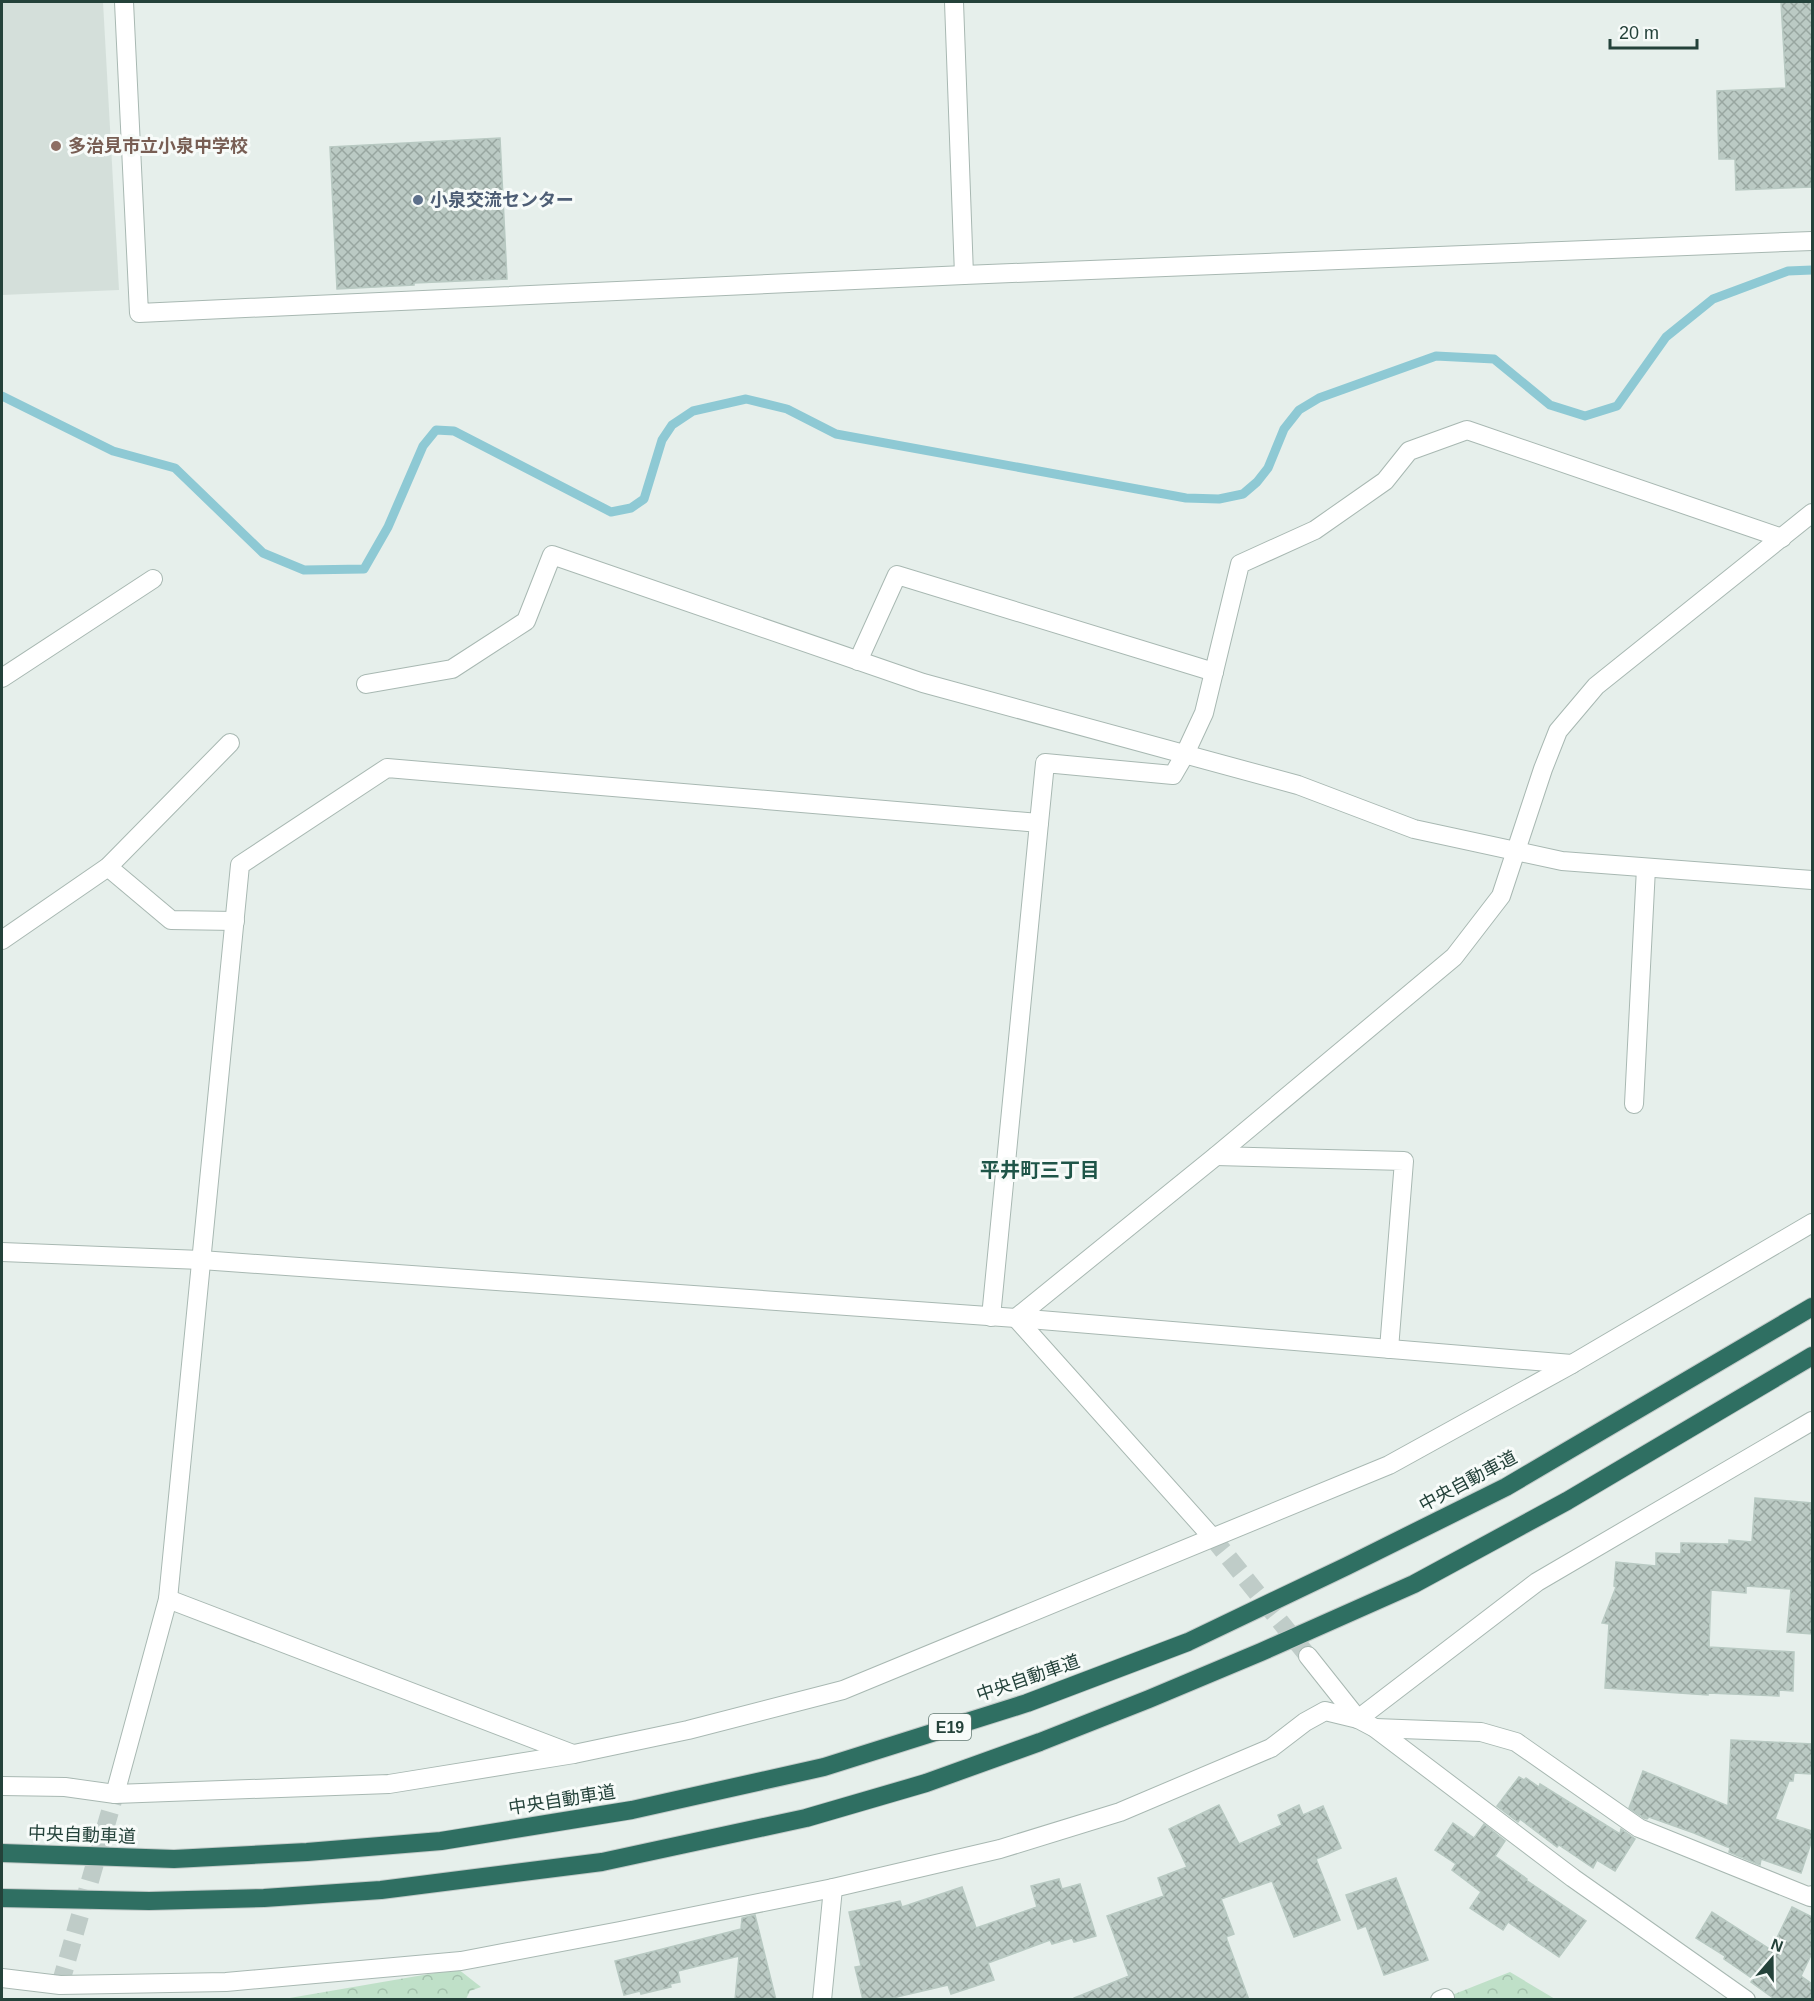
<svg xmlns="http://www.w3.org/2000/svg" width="1814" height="2001" font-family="Helvetica,'Noto Sans JP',sans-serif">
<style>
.built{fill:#d4dfda}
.forest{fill:url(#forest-crowns)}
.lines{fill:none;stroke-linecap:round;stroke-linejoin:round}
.stream{stroke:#8ec9d4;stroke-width:9}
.building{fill:url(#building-cross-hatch);stroke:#b8c9c2;stroke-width:1.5}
.minor-tunnel{stroke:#bfccc8;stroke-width:18;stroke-dasharray:18 9;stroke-linecap:butt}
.minor-casing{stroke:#a8b8b2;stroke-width:20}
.motorway-casing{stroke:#c2cac8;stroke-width:20}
.minor{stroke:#fff;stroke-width:18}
.motorway{stroke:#2f6f62;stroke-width:18}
.education-dot{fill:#8d6e63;stroke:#f7fbf9;stroke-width:2}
.service-dot{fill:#5c6f8a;stroke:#f7fbf9;stroke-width:2}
.labels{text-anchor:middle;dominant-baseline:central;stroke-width:6;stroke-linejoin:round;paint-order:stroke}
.shield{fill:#f7fbf9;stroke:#637a73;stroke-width:1.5}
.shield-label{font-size:16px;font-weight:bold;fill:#24423a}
.education-label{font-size:18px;font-weight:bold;fill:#785e54;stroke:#f7fbf9;text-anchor:start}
.service-label{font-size:18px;font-weight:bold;fill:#4e5e75;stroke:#f7fbf9;text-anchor:start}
.street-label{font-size:18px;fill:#24423a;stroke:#f7fbf9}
.neighbourhood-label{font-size:20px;font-weight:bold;fill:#1f5548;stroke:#f7fbf9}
</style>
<defs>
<pattern id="forest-crowns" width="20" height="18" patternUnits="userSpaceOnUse" patternTransform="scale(1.5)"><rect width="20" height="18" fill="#bfe0c8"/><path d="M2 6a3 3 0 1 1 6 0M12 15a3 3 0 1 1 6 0" fill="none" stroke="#a4c1ad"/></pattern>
<pattern id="building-cross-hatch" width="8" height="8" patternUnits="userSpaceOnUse" patternTransform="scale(1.5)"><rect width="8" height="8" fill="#bbcac4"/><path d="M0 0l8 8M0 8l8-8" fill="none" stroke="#98a6a0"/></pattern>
</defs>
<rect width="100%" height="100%" fill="#e6efeb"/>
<!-- built -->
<polygon class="built" points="2,2 103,2 119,290 2,295"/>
<!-- forest -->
<g class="forest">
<polygon points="458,1969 481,1987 470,1991 466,1999 278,2000"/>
<polygon points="1510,1972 1555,1999 1449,2000 1452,1995"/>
</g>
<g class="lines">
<!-- stream -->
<polyline class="stream" points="2,396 113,451 175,468 263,553 304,570 364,569 388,527 423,446 436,430 454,431 611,512 631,508 644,499 662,440 672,425 693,411 746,399 787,409 836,434 1186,498 1219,499 1243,494 1257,482 1268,468 1284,429 1299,410 1319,398 1436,356 1494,359 1550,405 1585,416 1617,406 1666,337 1713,299 1788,271 1812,270"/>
</g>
<!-- building -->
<g class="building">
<polygon points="1781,2 1812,2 1812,187 1736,190 1735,159 1719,159 1717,91 1786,88"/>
<polygon points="500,138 507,279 414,283 414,285 337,289 330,147"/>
<polygon points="1755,1498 1812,1503 1812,1634 1787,1632 1791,1589 1746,1586 1746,1593 1711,1590 1709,1647 1794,1652 1793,1691 1779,1690 1779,1696 1708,1693 1708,1695 1605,1688 1609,1624 1602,1623 1616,1587 1614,1586 1616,1562 1656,1566 1656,1553 1681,1554 1681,1543 1729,1544 1729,1540 1752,1542"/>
<polygon points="1731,1740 1812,1744 1812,1774 1794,1773 1793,1781 1789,1781 1775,1819 1812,1831 1812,1840 1801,1873 1761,1859 1760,1865 1729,1852 1730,1848 1694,1833 1649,1817 1647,1819 1644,1818 1629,1808 1643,1771 1728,1806"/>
<polygon points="1519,1777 1524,1780 1526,1778 1539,1787 1540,1784 1620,1834 1621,1829 1635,1839 1615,1871 1597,1860 1593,1868 1559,1845 1557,1847 1520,1819 1518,1822 1497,1806"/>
<polygon points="1219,1805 1239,1844 1282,1825 1278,1815 1299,1805 1303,1815 1323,1806 1341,1848 1316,1859 1340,1920 1294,1937 1272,1881 1221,1899 1234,1934 1226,1937 1249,2000 1074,2000 1074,1998 1129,1976 1107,1916 1164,1896 1158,1878 1187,1867 1169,1829"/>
<polygon points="1453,1823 1474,1838 1484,1824 1505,1841 1495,1856 1527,1879 1526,1880 1586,1921 1559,1957 1508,1922 1503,1930 1470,1908 1481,1892 1452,1870 1456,1864 1435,1850"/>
<polygon points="1396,1878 1428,1960 1384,1975 1366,1926 1358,1929 1346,1895"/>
<polygon points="1059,1879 1062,1889 1080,1884 1096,1936 1074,1942 1072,1938 1052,1944 1050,1940 988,1963 994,1980 951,1994 948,1985 884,2000 863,2000 855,1967 861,1966 849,1912 900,1901 902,1907 962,1887 976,1928 1037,1907 1031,1886"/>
<polygon points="1792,1907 1812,1917 1812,1953 1801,1976 1812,1984 1812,2000 1776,2000 1751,1982 1753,1979 1724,1959 1725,1956 1696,1938 1712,1912 1771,1950"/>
<polygon points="755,1915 776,2000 735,2000 739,1956 678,1971 680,1982 670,1984 671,1987 641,1994 640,1991 624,1995 615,1961 741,1929 742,1918"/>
</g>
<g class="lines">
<!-- minor-tunnel -->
<g class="minor-tunnel">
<polyline points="1212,1537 1308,1656"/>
<polyline points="60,1985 115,1794"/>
</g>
<defs>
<g id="minor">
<polyline points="124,2 139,313 964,275 1812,241"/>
<polyline points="954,2 964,275"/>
<polyline points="858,661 897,575 1214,672"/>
<polyline points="2,678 153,579"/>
<polyline points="366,684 452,669 526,621 552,555 923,683 1298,785 1414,829 1562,861 1812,880"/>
<polyline points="1039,823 1045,763 1173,775 1184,756 1204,713 1240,564 1315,530 1385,481 1409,451 1467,430 1782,538"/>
<polyline points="108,867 171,920 235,921"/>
<polyline points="2,940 108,867 230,743"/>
<polyline points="1634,1104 1646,868"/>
<polyline points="1216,1156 1404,1161 1389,1349"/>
<polyline points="2,1252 201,1260 1016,1318 1572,1364"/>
<polyline points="1016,1318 1216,1156 1454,957 1501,896 1543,769 1558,731 1596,686 1812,513"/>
<polyline points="1016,1318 1212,1537"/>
<polyline points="168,1599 573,1754"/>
<polyline points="1308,1656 1358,1719"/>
<polyline points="1358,1719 1537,1582 1812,1421"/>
<polyline points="1375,1728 1481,1732 1516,1742 1639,1828 1810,1897 1812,1895"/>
<polyline points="2,1786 65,1787 115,1794 389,1784 574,1754 688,1730 843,1690 1389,1465 1572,1364 1812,1223"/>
<polyline points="115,1794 168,1599 240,865 387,768 1039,823 991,1317"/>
<polyline points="2,1978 60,1985 226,1982 461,1961 620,1931 833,1888 1000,1849 1120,1812 1271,1748 1305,1722 1325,1711 1358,1719 1375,1728 1573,1878 1746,2000"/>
<polyline points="822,2000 833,1888"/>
<polyline points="1440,2000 1445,1998"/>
</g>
<g id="motorway">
<polyline points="2,1853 174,1859 307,1852 441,1841 632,1810 824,1767 1027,1703 1188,1642 1347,1566 1506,1487 1812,1307"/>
<polyline points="2,1898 149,1901 264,1898 381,1890 602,1862 806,1818 926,1783 1040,1742 1149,1699 1261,1652 1414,1584 1567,1501 1812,1356"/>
</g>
</defs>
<!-- minor casing -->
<use href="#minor" class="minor-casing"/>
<!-- motorway casing -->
<use href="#motorway" class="motorway-casing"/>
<!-- minor -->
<use href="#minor" class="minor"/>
<!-- motorway -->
<use href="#motorway" class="motorway"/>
</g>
<!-- markers -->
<circle class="education-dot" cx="56" cy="146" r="6"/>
<circle class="service-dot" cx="418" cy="200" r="6"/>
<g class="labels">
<!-- shield labels -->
<rect class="shield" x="929" y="1714" width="42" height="26" rx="4.5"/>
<g class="shield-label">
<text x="950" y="1727">E19</text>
</g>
<!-- education labels -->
<g class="education-label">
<text x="68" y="146">多治見市立小泉中学校</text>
</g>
<!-- service labels -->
<g class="service-label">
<text x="430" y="200">小泉交流センター</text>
</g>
<!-- street labels -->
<g class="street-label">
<text transform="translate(1468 1481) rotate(-28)">中央自動車道</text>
<text transform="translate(1028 1678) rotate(-19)">中央自動車道</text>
<text transform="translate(562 1800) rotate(-9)">中央自動車道</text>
<text transform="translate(82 1835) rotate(2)">中央自動車道</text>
</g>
<!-- neighbourhood labels -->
<g class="neighbourhood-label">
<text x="1040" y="1170">平井町三丁目</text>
</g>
</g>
<!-- border -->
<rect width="1814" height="2001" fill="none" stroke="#24423a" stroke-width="6"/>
<!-- north arrow -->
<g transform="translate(1772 1959) rotate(20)" stroke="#f7fbf9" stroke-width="4.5" paint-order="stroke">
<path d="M0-4.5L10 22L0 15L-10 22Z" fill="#24423a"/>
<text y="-9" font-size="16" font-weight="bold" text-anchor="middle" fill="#24423a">N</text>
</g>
<!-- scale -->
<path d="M1610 39v9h87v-9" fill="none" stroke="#24423a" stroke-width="3"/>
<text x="1619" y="39" font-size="18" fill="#24423a" stroke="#f7fbf9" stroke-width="4.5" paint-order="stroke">20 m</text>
</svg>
